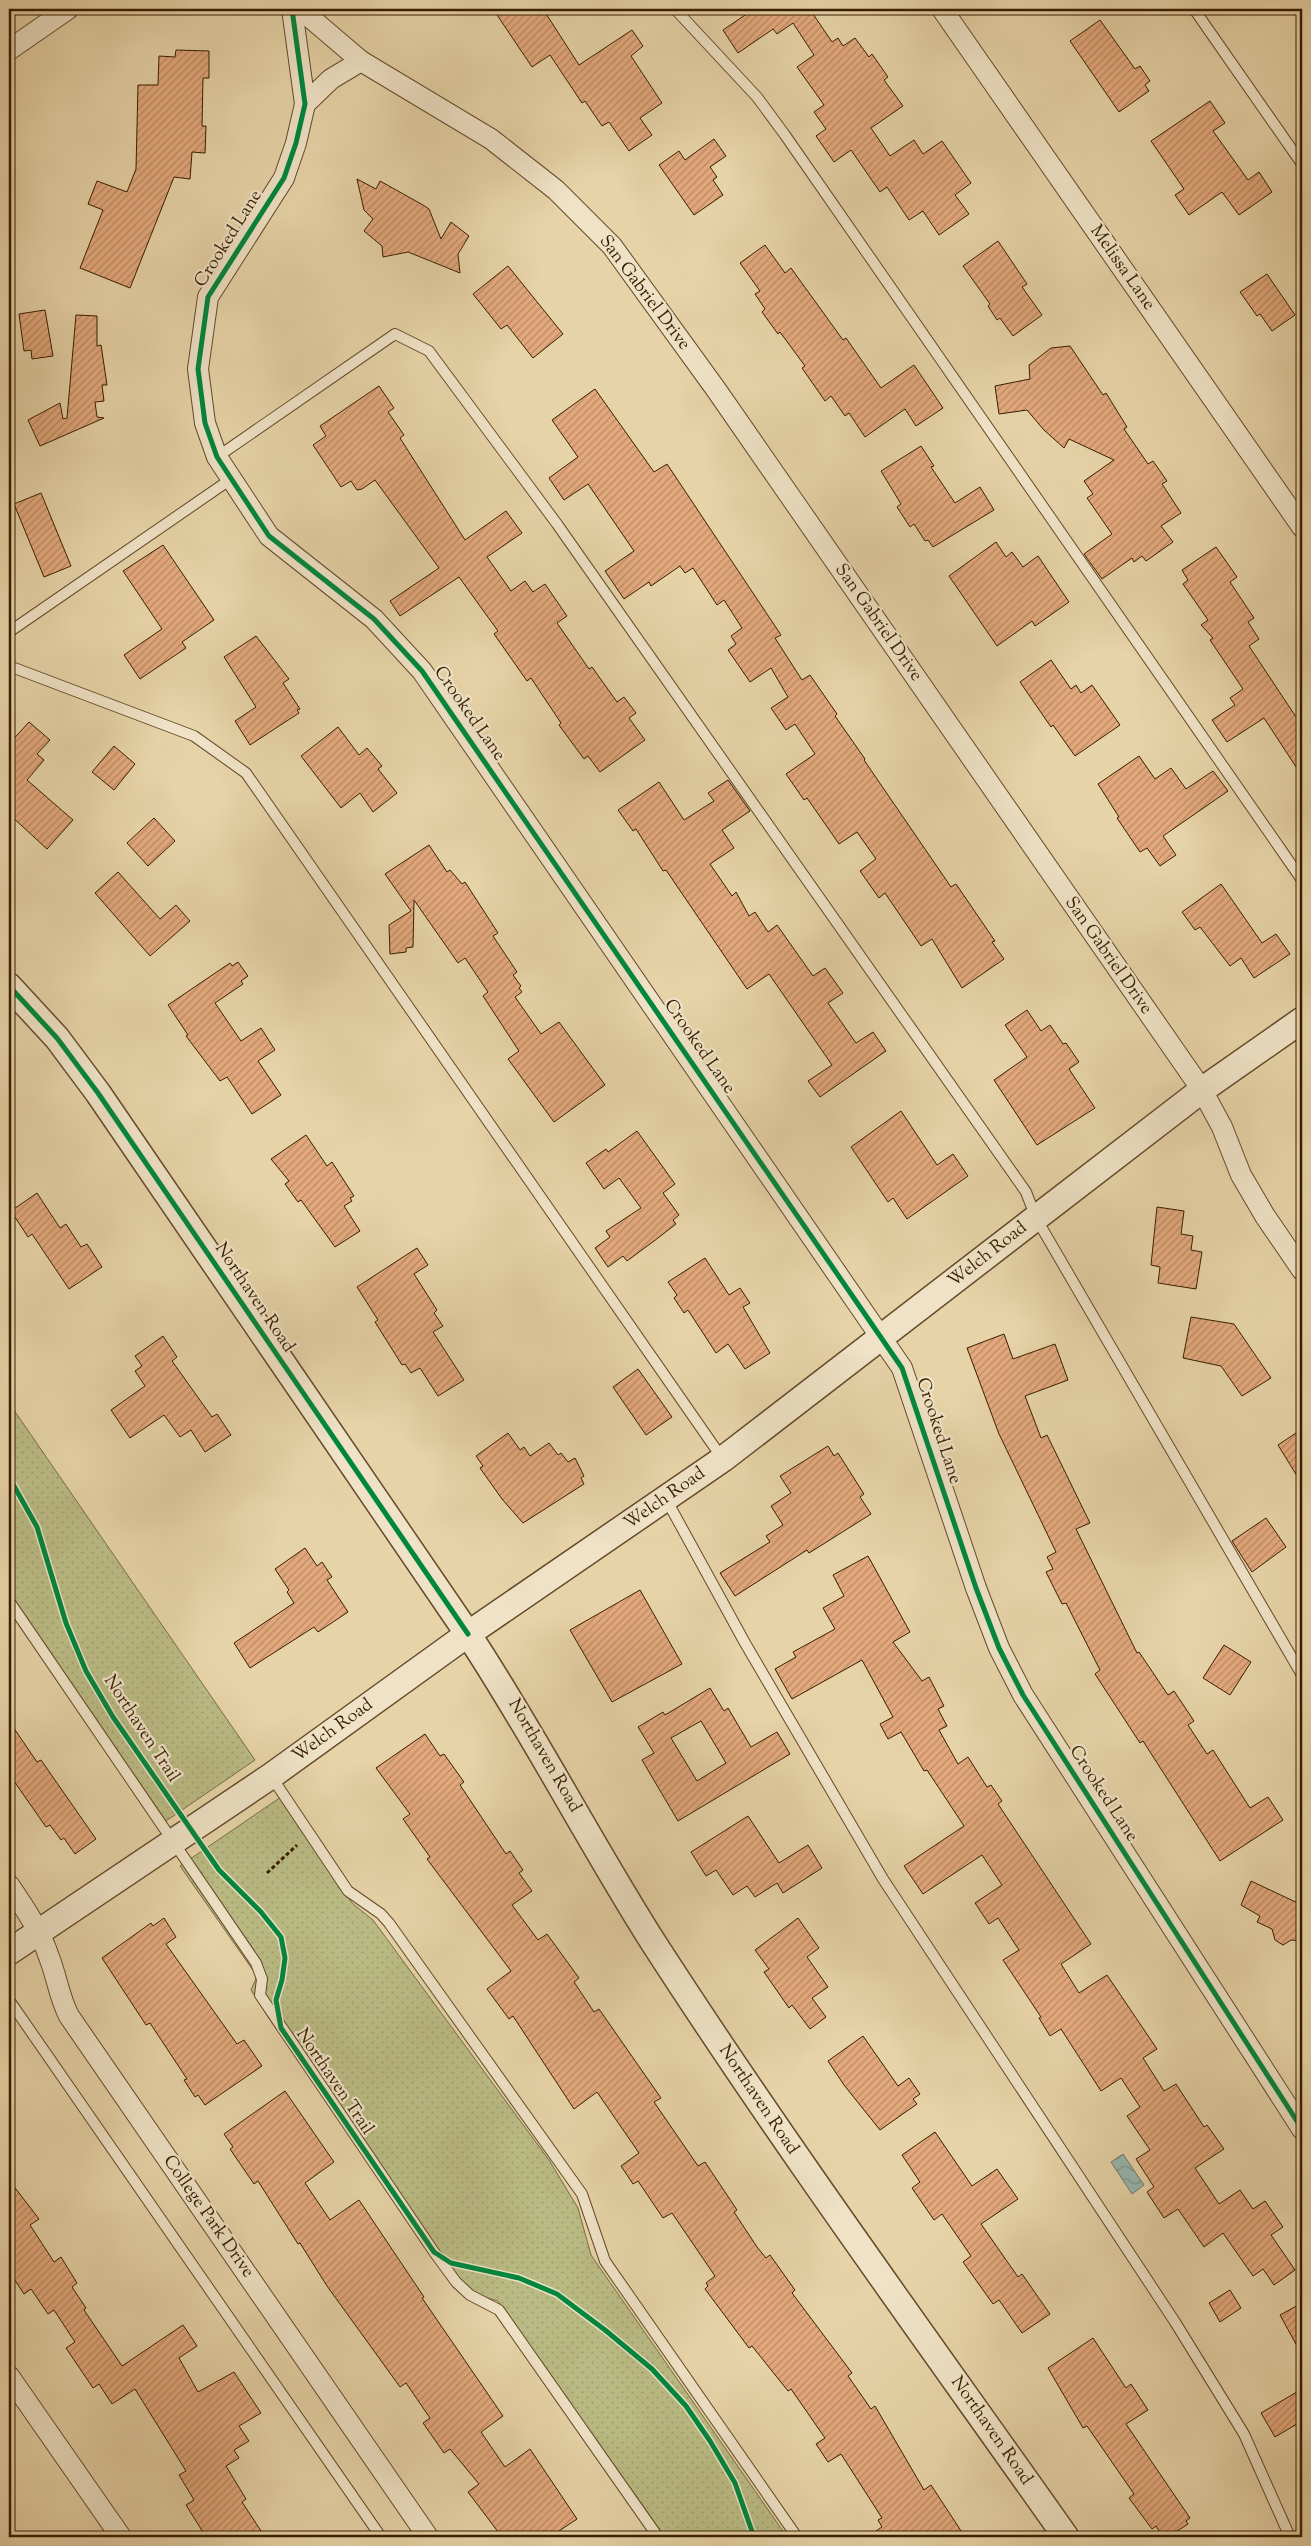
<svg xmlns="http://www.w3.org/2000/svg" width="1311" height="2546" font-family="'Sorts Mill Goudy',serif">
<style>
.grass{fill:url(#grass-dots);stroke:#796c42}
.water{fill:url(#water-waves);stroke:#717969}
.building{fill:url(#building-hatch);stroke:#381d00;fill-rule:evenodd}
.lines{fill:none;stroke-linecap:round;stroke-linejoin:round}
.service-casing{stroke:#644a2a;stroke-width:12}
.minor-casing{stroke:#644a2a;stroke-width:22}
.tertiary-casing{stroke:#644a2a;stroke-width:28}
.path{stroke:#381d00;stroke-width:3;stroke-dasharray:4 2.5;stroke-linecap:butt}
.service{stroke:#efe2c6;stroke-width:10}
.minor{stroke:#efe2c6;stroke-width:20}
.tertiary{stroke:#efe2c6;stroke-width:25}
.cycleway-casing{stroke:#efe2c6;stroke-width:8}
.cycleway{stroke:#00873e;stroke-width:5}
.labels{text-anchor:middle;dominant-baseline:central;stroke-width:4.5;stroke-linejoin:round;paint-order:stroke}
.street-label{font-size:18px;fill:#381d00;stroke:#efe2c6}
</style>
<defs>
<pattern id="grass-dots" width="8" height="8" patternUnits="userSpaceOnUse" patternTransform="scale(1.25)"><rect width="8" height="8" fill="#babb84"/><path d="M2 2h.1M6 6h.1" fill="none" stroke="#a1a070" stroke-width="1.8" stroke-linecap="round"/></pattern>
<pattern id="water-waves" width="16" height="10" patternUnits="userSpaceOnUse" patternTransform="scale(1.25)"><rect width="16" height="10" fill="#97b7af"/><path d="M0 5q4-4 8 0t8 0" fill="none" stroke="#7c948c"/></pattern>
<pattern id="building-hatch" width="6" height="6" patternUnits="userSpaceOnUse" patternTransform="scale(1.25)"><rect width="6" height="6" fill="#e3a97d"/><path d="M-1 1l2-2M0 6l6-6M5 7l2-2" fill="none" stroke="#b98964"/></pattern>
</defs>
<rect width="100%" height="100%" fill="#e6d3a7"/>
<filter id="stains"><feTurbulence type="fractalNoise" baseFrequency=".004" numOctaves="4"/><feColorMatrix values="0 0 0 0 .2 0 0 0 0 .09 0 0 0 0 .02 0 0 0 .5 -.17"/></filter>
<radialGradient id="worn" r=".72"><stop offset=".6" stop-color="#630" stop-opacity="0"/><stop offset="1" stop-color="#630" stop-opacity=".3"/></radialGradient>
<!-- grass -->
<g class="grass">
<polygon points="9,1403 255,1760 166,1821 9,1592"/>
<polygon points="281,1797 352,1903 373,1920 549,2160 578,2208 591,2255 787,2537 665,2537 498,2301 454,2288 268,2017 251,1990 257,1976 180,1866"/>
</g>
<!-- water -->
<polygon class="water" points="1123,2154 1144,2185 1132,2194 1111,2162"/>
<!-- building -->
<g class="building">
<polygon points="493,9 543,9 579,65 632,30 643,46 631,56 662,103 640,118 652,135 629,151 609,122 602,126 585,101 582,103 550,55 532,67"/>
<polygon points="754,9 814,9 811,11 832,42 838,38 843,46 855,38 869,57 872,54 888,77 884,80 903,106 871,128 890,156 914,140 923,154 942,141 971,183 955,195 969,214 939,235 923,211 909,220 887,187 880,192 851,150 834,162 816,136 826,129 814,112 824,105 797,67 814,55 793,23 777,34 773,29 738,53 723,30"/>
<polygon points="1100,20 1135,69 1140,66 1150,81 1145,85 1149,91 1119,112 1070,41"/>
<polygon points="176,50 209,51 209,78 203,78 202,126 206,126 205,153 192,152 190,179 174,177 130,288 80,268 103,210 88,204 97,181 127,192 136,169 138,85 158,85 159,56 175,57"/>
<polygon points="1210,101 1225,123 1213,131 1248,180 1259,172 1272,192 1239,215 1222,192 1189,215 1175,195 1184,189 1151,141"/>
<polygon points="714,139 726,156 710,167 717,177 713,180 723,195 694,215 659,165 679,151 685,160"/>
<polygon points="357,179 376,189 380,181 423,205 429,209 441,239 451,222 469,236 458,254 460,273 408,252 383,257 382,246 364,231 373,219 364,210"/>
<polygon points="998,241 1027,284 1022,287 1042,315 1013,336 1000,318 997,320 988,306 990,304 963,266"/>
<polygon points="765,245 785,273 791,268 843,340 846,338 881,388 914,365 943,408 916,426 905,409 865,437 849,413 845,416 831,396 825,401 802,368 805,366 780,332 778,334 762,312 765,309 755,294 760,291 740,263"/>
<polygon points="508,266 563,334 533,358 507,325 501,329 473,294"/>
<polygon points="1267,274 1295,315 1272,331 1260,314 1257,316 1240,292"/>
<polygon points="45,310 53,356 32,359 31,350 24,351 19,314"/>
<polygon points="76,315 97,316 97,346 101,345 107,385 102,385 104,401 95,402 97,417 104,418 40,446 28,420 60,403 63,419 67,418"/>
<polygon points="1070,346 1103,395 1106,393 1127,427 1124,429 1148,464 1153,461 1167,481 1162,484 1181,513 1161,526 1173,542 1146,561 1142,556 1134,562 1132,558 1102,579 1084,554 1112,534 1087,498 1093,494 1084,481 1114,460 1069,439 1064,448 1044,430 1027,410 999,414 995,386 1030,379 1029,365 1051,348"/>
<polygon points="379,386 394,408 388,412 404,435 400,438 465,540 506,511 522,533 487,557 511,591 525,581 533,592 545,584 567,616 557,623 589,669 592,667 617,702 624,697 636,713 629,718 645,740 600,772 588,756 584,759 559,725 561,723 531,678 527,681 494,634 498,631 459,577 400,616 390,601 439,568 375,480 362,489 357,490 351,481 341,487 313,445 326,436 320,426"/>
<polygon points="595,389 654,472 667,464 781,635 775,638 802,680 810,675 837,714 835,716 865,759 864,760 951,887 956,884 995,941 992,942 1004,959 962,988 932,939 921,946 885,893 879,898 860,871 876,859 857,832 839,844 807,798 804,800 786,774 815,754 795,724 786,730 771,708 788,697 771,668 750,682 728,650 736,644 731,636 742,628 724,600 717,605 693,568 685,573 680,566 651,586 649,582 624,599 605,571 634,551 588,484 564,500 549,478 578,457 552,420"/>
<polygon points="921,446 934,466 931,467 955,503 980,487 994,510 933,547 928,540 925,541 914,524 910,527 897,507 901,504 881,471"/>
<polygon points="41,493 71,566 44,577 14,504"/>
<polygon points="996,542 1006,557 1012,552 1023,567 1038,556 1069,602 1035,626 1032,621 997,646 949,576"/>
<polygon points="163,545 214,620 182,642 186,648 140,679 124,655 162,629 123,571"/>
<polygon points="1216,547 1237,577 1230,582 1254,618 1248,622 1259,639 1249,646 1302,726 1302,776 1264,718 1227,742 1212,720 1235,705 1230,698 1243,689 1210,640 1213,638 1201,625 1208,620 1183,584 1188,580 1182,570"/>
<polygon points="256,636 289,679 283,683 300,709 297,710 299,713 250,745 235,721 256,707 224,657"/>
<polygon points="1051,660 1071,689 1076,685 1081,693 1092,685 1120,725 1075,756 1053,725 1051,727 1020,682"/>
<polygon points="29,722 50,740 37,754 44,760 27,780 73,820 47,849 9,814 9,744"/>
<polygon points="338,727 359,755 367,748 382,766 378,769 397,793 373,812 360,793 341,808 301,756"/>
<polygon points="114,746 135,764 114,790 92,772"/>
<polygon points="1139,756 1155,779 1171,768 1186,789 1213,771 1228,791 1163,836 1176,855 1160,866 1147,848 1140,852 1117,818 1119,817 1098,784"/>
<polygon points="728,780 750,811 722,830 734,848 710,864 732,896 736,892 749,916 755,912 768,932 777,925 813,976 825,968 843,993 828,1003 856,1043 873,1032 886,1051 820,1097 808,1081 832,1065 769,974 747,989 666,870 663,871 636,829 633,831 618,810 659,782 684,820 714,801 708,793"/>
<polygon points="154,818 175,841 148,866 127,843"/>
<polygon points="429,845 447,872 450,870 462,884 465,882 498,933 493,936 517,972 513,975 521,986 519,988 522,992 515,997 541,1034 559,1022 605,1085 554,1122 508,1059 519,1051 483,996 488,992 465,958 458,963 414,900 413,947 406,948 406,952 390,954 389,925 411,911 385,874"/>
<polygon points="118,872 160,919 176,905 190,921 150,956 95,893"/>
<polygon points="1221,884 1262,943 1276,934 1290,954 1254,978 1241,958 1230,966 1200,927 1195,930 1182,912"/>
<polygon points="238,962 248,976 241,981 243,984 215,1003 241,1041 261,1028 275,1050 258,1061 281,1095 252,1114 227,1077 220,1081 186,1036 188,1035 168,1005 230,963 232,966"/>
<polygon points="1027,1010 1041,1031 1050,1025 1063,1044 1066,1043 1079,1062 1069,1069 1095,1108 1037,1145 994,1080 1027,1057 1005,1025"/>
<polygon points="901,1111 937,1165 953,1154 968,1176 907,1219 893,1198 888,1202 851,1147"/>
<polygon points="637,1131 675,1184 663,1193 679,1215 673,1220 676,1224 654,1241 627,1261 623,1256 608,1267 595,1248 610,1237 606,1231 641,1208 619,1178 604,1189 586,1163 606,1149 608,1152"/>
<polygon points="306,1135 327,1166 332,1162 354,1196 350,1198 352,1201 344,1206 360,1231 335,1247 301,1200 298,1202 285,1184 289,1181 271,1159"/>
<polygon points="37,1193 60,1228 66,1224 81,1247 87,1244 102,1267 69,1289 32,1234 28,1237 11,1211"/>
<polygon points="1157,1207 1184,1211 1181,1234 1193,1236 1191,1250 1202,1252 1196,1289 1158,1283 1160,1267 1151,1265"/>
<polygon points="417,1248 428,1265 414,1274 437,1310 434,1313 443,1326 433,1332 464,1380 438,1396 420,1368 411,1373 405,1364 402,1365 375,1322 378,1320 357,1287"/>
<polygon points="705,1258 729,1295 740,1288 750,1303 743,1307 770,1353 745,1369 728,1344 716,1353 688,1310 684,1313 674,1298 677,1295 668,1282"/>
<polygon points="1191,1317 1234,1324 1271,1378 1242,1396 1221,1366 1183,1358"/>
<polygon points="1004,1334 1013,1359 1055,1344 1068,1380 1025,1396 1041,1438 1047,1435 1090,1523 1076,1529 1137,1653 1139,1652 1168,1695 1174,1691 1194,1721 1188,1725 1207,1754 1213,1750 1250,1808 1268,1797 1283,1820 1220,1861 1143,1741 1140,1743 1095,1674 1100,1670 1066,1603 1062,1604 1046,1572 1053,1569 1047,1557 1056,1552 999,1434 967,1348"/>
<polygon points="163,1336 177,1357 172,1361 212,1417 217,1414 231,1435 205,1452 191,1430 180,1437 164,1415 130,1438 111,1410 145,1386 135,1371 142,1366 135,1356"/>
<polygon points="638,1369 672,1417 646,1435 613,1387"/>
<polygon points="1302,1429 1302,1484 1278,1445"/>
<polygon points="508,1433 520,1450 524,1447 530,1456 549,1443 558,1455 561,1453 568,1462 575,1458 584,1476 581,1478 584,1484 523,1523 502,1499 480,1468 483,1466 476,1456"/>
<polygon points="828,1446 834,1456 838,1453 864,1494 860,1497 871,1514 809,1553 807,1550 735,1596 720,1573 770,1542 766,1536 783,1525 771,1506 791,1493 780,1476"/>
<polygon points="1266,1518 1286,1547 1252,1572 1232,1541"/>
<polygon points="305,1548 317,1566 322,1562 332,1577 327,1580 348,1612 318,1632 314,1627 250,1668 234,1643 294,1603 287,1592 289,1590 275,1569"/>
<polygon points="868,1556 910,1632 893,1642 922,1681 929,1677 944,1706 938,1709 947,1726 939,1730 958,1764 968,1757 987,1787 991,1785 1002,1801 998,1804 1091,1944 1061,1964 1079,1993 1107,1975 1157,2049 1143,2058 1164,2091 1176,2084 1204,2127 1207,2125 1224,2149 1195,2168 1219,2204 1240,2190 1253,2209 1265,2201 1283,2227 1271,2235 1295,2270 1274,2285 1263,2269 1253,2276 1223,2233 1204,2247 1178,2209 1164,2218 1147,2192 1154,2187 1136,2159 1150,2150 1127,2116 1140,2107 1121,2078 1101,2091 1061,2029 1050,2036 1039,2018 1041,2017 1003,1960 1019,1950 998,1918 989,1924 975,1903 1002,1885 982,1855 923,1894 904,1866 964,1826 927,1770 924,1771 901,1732 888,1739 880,1724 893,1717 862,1660 792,1699 775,1669 796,1657 793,1652 835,1629 823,1608 844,1596 833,1575"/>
<polygon points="640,1590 682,1664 612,1702 570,1630"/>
<polygon points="1224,1645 1251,1662 1230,1695 1203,1678"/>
<path d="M710 1688 724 1711 728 1708 751 1747 777 1732 790 1754 678 1821 642 1760 654 1753 638 1727 663 1712 665 1715ZM701 1721 726 1763 697 1781 671 1738Z"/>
<polygon points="9,1721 37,1762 41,1760 96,1839 75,1854 64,1838 61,1840 50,1825 46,1827 9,1774"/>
<polygon points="425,1734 440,1756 444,1754 464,1782 460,1785 506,1854 510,1851 523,1870 519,1873 532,1891 512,1905 538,1940 547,1934 579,1978 574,1982 594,2012 599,2009 661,2098 654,2102 698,2166 705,2162 737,2210 734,2212 757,2247 766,2258 770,2255 795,2290 792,2293 852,2373 848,2376 871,2409 875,2406 924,2490 931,2485 965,2537 867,2537 882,2527 878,2520 882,2518 841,2454 828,2462 816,2444 825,2438 791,2389 788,2391 752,2346 749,2348 705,2289 708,2286 706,2283 715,2276 672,2213 663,2218 638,2181 633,2184 621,2166 639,2153 597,2092 574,2109 513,2016 509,2019 487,1989 511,1971 427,1859 430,1857 403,1819 410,1814 376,1768"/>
<polygon points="748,1816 779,1863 808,1845 822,1868 783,1893 777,1883 755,1897 747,1886 733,1895 716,1870 706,1876 691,1852"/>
<polygon points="1251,1881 1302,1905 1302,1941 1291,1940 1283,1945 1275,1940 1272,1929 1257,1922 1260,1916 1241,1905"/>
<polygon points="164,1918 176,1937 166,1944 237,2044 244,2040 262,2066 205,2105 198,2095 195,2097 184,2080 187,2079 150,2023 146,2025 102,1958 151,1923 153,1926"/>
<polygon points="798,1918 819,1948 807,1957 828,1987 812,1998 826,2017 810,2029 792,2005 789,2008 764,1972 769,1969 755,1950"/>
<polygon points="863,2036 898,2086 909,2078 920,2094 913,2099 917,2104 880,2130 844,2085 828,2061"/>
<polygon points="285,2091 334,2162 305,2183 330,2220 359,2200 424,2297 422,2298 503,2416 481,2432 505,2467 530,2449 577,2519 550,2537 502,2537 468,2492 479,2484 450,2449 444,2453 423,2423 430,2418 406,2383 400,2387 327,2286 300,2243 298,2244 258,2181 254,2184 230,2149 233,2147 224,2134"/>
<polygon points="935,2132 972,2186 997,2169 1018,2199 981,2224 1018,2277 1022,2274 1050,2314 1022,2333 999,2300 993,2304 963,2262 971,2256 942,2214 934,2220 912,2188 920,2182 902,2155"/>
<polygon points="9,2180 39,2219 30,2225 54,2262 61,2257 77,2283 72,2287 86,2308 84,2310 122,2366 183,2325 197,2346 179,2358 198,2392 234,2372 261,2413 239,2426 249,2441 234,2450 239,2458 226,2466 246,2499 242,2502 265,2537 206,2537 186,2505 194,2500 179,2475 186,2471 135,2389 112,2404 99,2384 93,2388 66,2348 75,2342 54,2310 48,2314 31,2289 24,2294 9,2271"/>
<polygon points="1230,2290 1241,2308 1220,2322 1209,2303"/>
<polygon points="1302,2303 1302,2355 1280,2315"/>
<polygon points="1093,2338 1126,2388 1131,2384 1148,2410 1126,2424 1190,2518 1186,2521 1188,2524 1168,2537 1163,2537 1156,2526 1152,2529 1129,2498 1134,2494 1087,2426 1083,2428 1048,2368"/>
<polygon points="1302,2389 1302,2421 1275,2437 1261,2413"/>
</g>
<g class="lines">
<defs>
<g id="service">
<polyline points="675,9 757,97 785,135 1302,880"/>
<polyline points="1194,9 1302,164"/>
<polyline points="217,457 395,334 429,351 557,524 1026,1192 1036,1218 1302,1675"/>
<polyline points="9,632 231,479"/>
<polyline points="9,666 194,736 246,773 722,1458"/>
<polyline points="666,1499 745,1643 883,1879 1175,2322 1244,2434 1290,2537"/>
<polyline points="9,1601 256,1963 262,1979 260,1995 434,2252 456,2282 470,2295 499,2310 658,2537"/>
<polyline points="271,1776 348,1891 381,1914 389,1923 582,2194 605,2261 797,2537"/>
<polyline points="9,2000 381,2537"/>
</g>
<g id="minor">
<polyline points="292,9 305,104 296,143 284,178 208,297 198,369 205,423 217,457 269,536 374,619 422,671 902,1368 976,1588 999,1648 1023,1695 1302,2129"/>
<polyline points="300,9 361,61 491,139 556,190 612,246 715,388 1202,1090 1222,1127 1241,1175 1265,1216 1302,1270"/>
<polyline points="942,9 1302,527"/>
<polyline points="9,50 68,9"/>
<polyline points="305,104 331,79 361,61"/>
<path d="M9 1885C24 1907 41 1932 49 1957 57 1977 59 1997 69 2016L428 2537"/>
<polyline points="9,2376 121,2537"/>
</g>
<g id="tertiary">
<path d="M9 986 57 1038 98 1093 468 1634C534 1734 589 1841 653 1942 784 2145 927 2340 1066 2537"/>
<polyline points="9,1952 271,1776 468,1634 723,1459 1202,1090 1302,1020"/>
</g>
</defs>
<!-- service casing -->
<use href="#service" class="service-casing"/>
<!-- minor casing -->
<use href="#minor" class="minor-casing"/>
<!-- tertiary casing -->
<use href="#tertiary" class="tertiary-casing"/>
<!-- path -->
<polyline class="path" points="267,1873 297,1845"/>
<!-- service -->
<use href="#service" class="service"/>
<!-- minor -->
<use href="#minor" class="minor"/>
<!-- tertiary -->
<use href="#tertiary" class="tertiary"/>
<defs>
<g id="cycleway">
<polyline points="292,9 305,104 296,143 284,178 208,297 198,369 205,423 217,457 269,536 374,619 422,671 902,1368 976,1588 999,1648 1023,1695 1302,2129"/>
<polyline points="9,986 57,1038 98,1093 468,1634"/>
<polyline points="9,1477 37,1527 66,1623 86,1671 113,1717 219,1870 261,1912 281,1937 285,1958 282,1980 276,2000 281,2028 434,2252 451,2263 519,2278 557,2294 605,2330 652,2369 686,2406 710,2441 735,2483 754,2537"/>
</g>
</defs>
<!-- cycleway casing -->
<use href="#cycleway" class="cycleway-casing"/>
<!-- cycleway -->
<use href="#cycleway" class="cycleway"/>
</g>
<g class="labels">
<!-- street labels -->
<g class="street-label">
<text transform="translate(229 239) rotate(-58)">Crooked Lane</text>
<text transform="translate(1122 268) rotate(55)">Melissa Lane</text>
<text transform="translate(644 293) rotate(53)">San Gabriel Drive</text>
<text transform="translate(878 623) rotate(55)">San Gabriel Drive</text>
<text transform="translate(469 714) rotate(55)">Crooked Lane</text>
<text transform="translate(1108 956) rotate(55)">San Gabriel Drive</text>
<text transform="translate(699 1047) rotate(55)">Crooked Lane</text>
<text transform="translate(988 1255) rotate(-38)">Welch Road</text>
<text transform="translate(254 1298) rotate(56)">Northaven Road</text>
<text transform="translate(938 1431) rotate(72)">Crooked Lane</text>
<text transform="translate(665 1499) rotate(-35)">Welch Road</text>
<text transform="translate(141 1729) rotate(57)">Northaven Trail</text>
<text transform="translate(333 1731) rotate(-36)">Welch Road</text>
<text transform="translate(544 1756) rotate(60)">Northaven Road</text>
<text transform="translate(1103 1794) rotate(57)">Crooked Lane</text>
<text transform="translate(334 2082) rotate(56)">Northaven Trail</text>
<text transform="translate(758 2100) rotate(56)">Northaven Road</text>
<text transform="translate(208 2217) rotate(55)">College Park Drive</text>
<text transform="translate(991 2431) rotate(55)">Northaven Road</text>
</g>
</g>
<!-- margin -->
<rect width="1311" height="2546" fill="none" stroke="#e6d3a7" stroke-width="30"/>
<rect x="10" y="10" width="1291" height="2526" fill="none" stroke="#381d00" stroke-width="2.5"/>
<rect x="15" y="15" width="1281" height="2516" fill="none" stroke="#381d00"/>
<rect width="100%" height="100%" filter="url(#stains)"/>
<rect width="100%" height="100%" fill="url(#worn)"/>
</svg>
